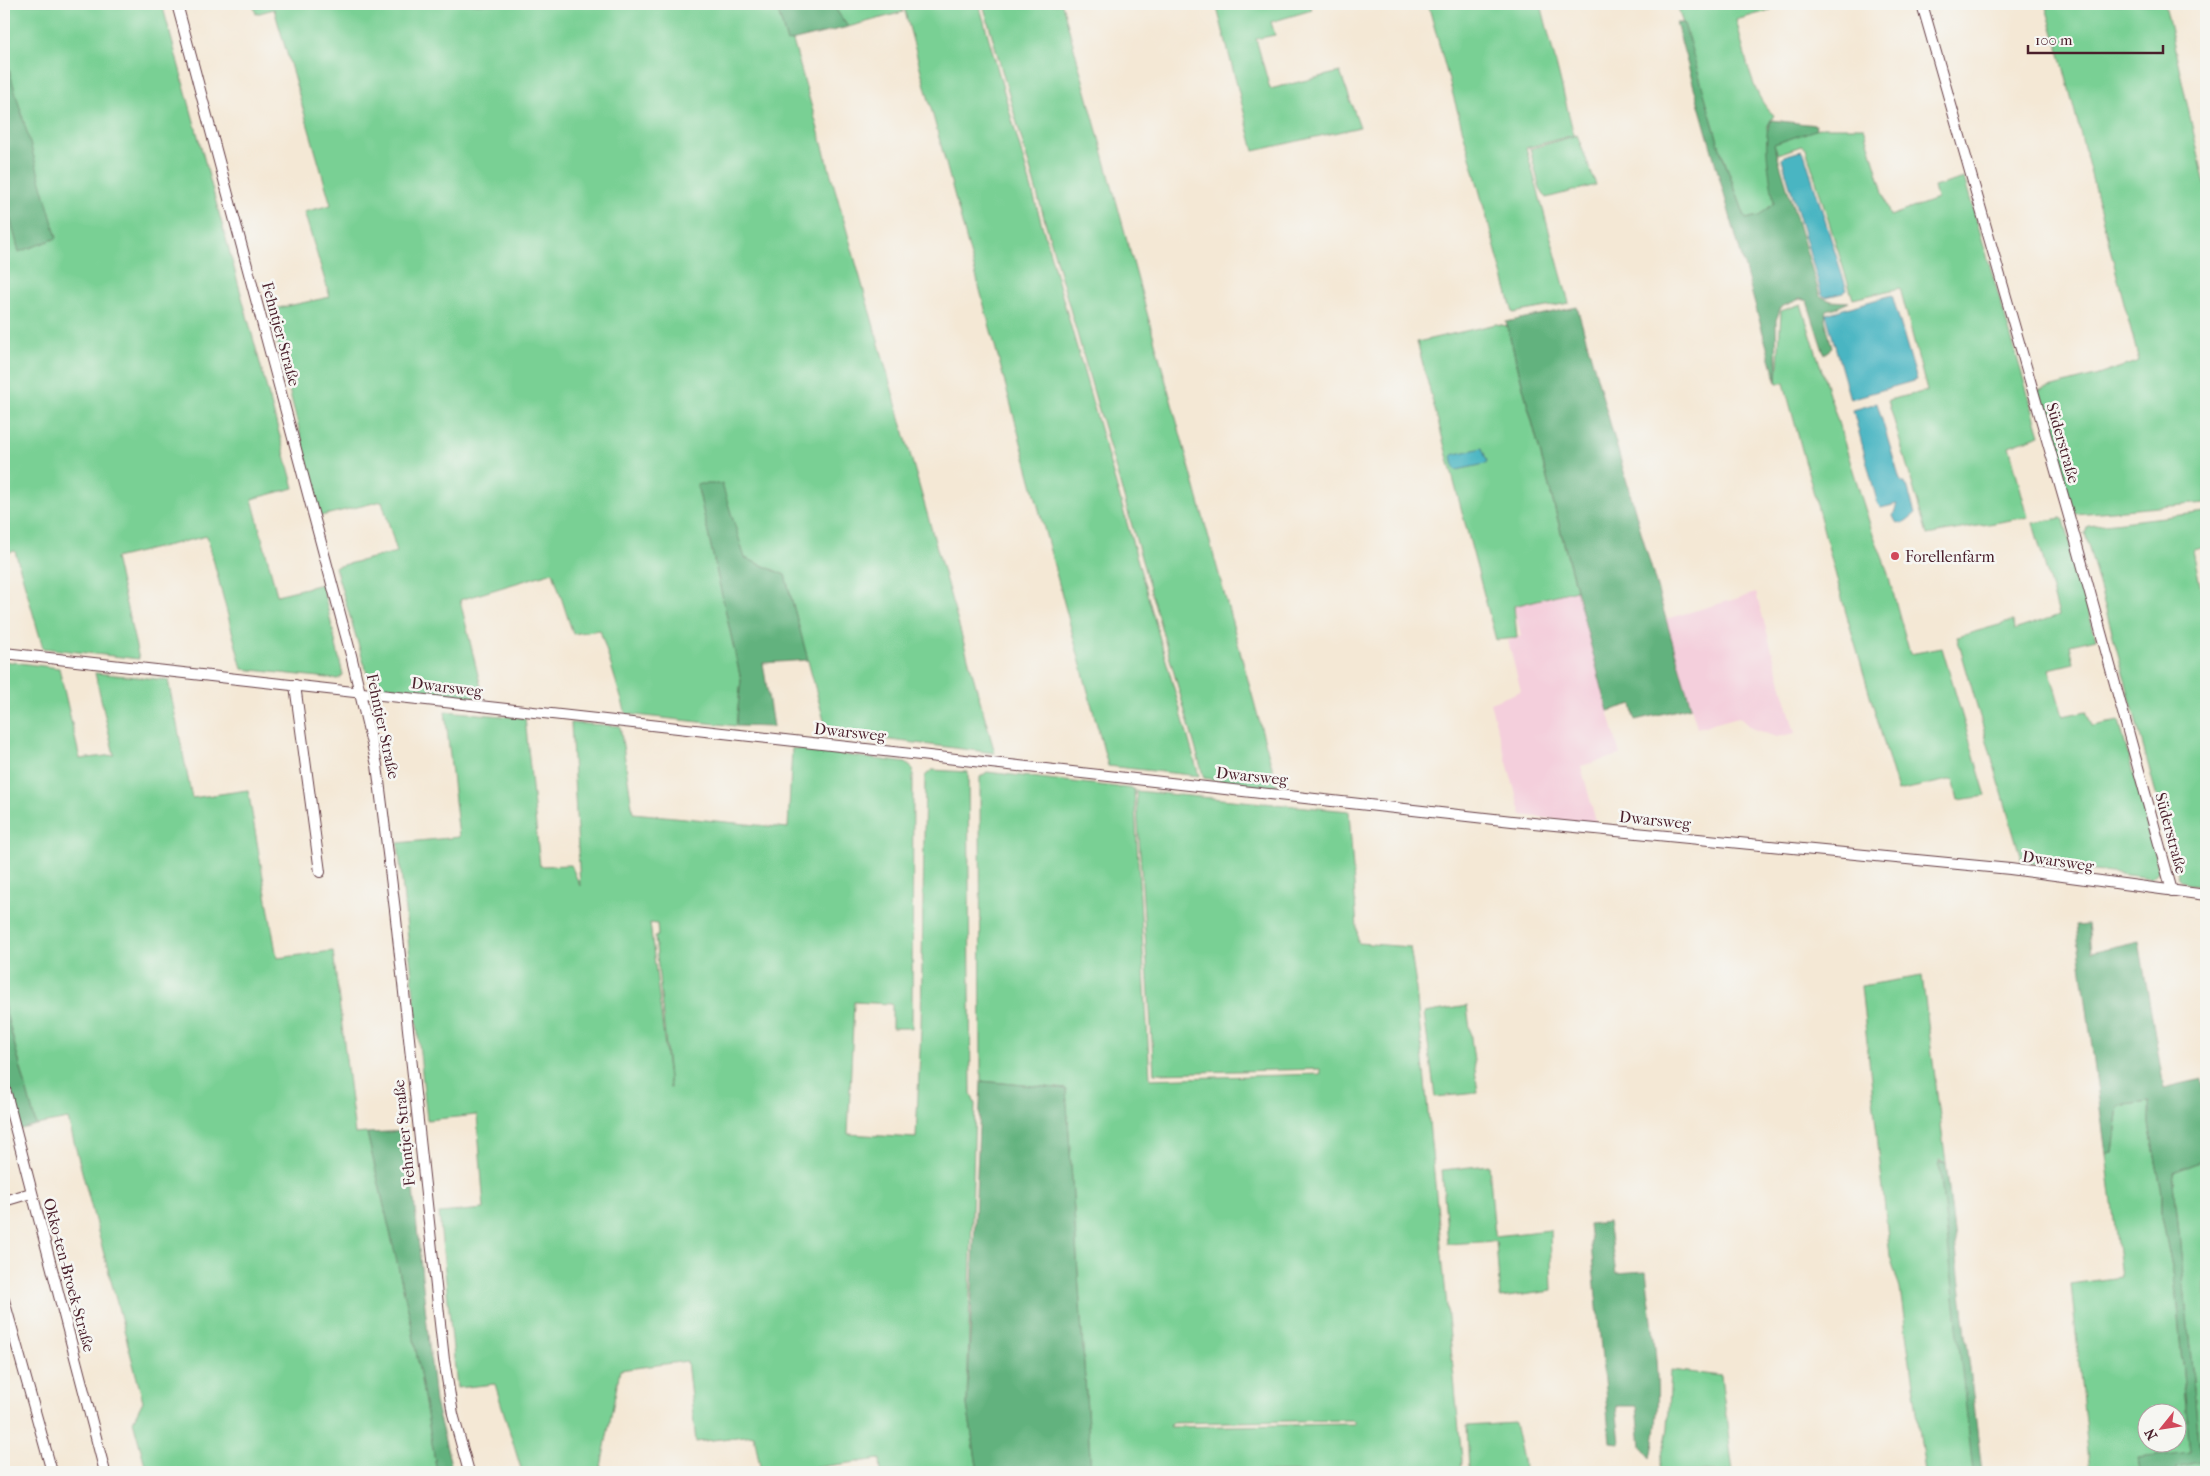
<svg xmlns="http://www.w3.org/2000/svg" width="2210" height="1476" font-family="'IM FELL French Canon',serif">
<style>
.built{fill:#f4cfdc}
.green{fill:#79d094;stroke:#627860;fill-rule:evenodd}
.forest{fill:#62b27e;stroke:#566854}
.water{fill:#48b5c2;stroke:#496a76}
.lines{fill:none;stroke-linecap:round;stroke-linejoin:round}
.minor-casing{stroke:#643d44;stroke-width:12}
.minor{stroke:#fff;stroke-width:10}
.poi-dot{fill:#d1495b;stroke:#f6f6f2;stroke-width:2}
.labels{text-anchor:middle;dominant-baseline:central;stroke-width:5;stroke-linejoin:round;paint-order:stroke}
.street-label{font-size:16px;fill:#4a1f2b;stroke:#f6f6f2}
.poi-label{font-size:16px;fill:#4a1f2b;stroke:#f6f6f2;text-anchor:start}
</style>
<rect width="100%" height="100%" fill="#f6f6f2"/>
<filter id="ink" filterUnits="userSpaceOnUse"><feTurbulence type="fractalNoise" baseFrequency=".02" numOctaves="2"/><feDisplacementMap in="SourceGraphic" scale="10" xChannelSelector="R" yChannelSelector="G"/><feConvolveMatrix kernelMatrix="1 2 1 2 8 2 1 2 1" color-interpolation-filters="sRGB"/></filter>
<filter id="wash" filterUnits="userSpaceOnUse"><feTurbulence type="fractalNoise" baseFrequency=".0096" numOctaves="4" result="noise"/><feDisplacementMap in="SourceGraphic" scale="20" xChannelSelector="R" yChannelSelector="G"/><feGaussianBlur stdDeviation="1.12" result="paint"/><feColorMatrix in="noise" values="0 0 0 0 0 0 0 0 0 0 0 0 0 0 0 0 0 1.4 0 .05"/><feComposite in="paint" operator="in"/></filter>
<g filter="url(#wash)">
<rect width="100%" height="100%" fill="#f4e8d5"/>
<!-- built -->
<g class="built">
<polygon points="1576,590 1620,755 1581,766 1597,825 1522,815 1490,703 1521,691 1508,641 1521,636 1514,606"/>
<polygon points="1756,593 1795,733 1776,737 1751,728 1739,717 1697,728 1666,619"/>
</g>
<!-- green -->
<g class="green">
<polygon points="4,4 162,4 294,488 252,499 277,595 322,584 343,675 338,679 242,669 207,536 115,558 139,659 43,648 15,551 4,553"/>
<polygon points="253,4 776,4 787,41 793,41 995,753 827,732 785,575 745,558 697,484 741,680 736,726 626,714 600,630 573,634 553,572 460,600 484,700 377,686 369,680 335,567 397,552 382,501 321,516 269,310 330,297 304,212 331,205 274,9 256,14"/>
<polygon points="832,4 900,4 903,12 848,27"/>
<polygon points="903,4 979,4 1199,776 1108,766"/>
<polygon points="983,4 1062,4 1278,789 1204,778"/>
<polygon points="1216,4 1310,4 1312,10 1271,22 1275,35 1256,39 1270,89 1340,72 1360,127 1254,151"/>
<polygon points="1428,4 1541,4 1574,135 1526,148 1569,303 1513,313"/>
<path d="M1677 4H1770L1771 10 1736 20C1744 47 1751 98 1774 115L1767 127 1774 203 1759 216 1746 219 1720 148Z"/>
<polygon points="2045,4 2165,4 2206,189 2206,503 2076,514 2073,509 2037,391 2095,376 2139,361 2060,54"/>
<polygon points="1822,127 1864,127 1890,216 1937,199 1934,187 1964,178 2040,435 2009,446 2028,517 1927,535 1888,400 1927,391 1900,288 1853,299 1806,149 1801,146 1778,154 1774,144"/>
<polygon points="1577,135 1596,185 1546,198 1540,189 1530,149"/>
<polygon points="1801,304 1872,531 1886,567 1910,654 1942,648 1986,796 1958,800 1953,779 1898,791 1846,613 1784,383 1777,383 1781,311"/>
<polygon points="1496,324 1507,326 1576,590 1514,606 1517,638 1496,640 1417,342"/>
<polygon points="2206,512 2206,547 2193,550 2206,615 2206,886 2187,884 2179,878 2085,533 2088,526"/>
<polygon points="2061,518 2064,520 2096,639 2070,645 2074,663 2049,669 2063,716 2086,711 2092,726 2119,721 2159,871 2151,878 2022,862 1957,637 2013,621 2014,630 2059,615 2033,523"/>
<polygon points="4,661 59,668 80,759 114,755 95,673 168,680 192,798 248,790 277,958 333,951 355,1134 367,1133 411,1322 437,1472 147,1472 133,1421 143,1401 68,1119 36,1125 4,1005 4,939 6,938 4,928"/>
<path d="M445 711 525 718 540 866 571 865 580 886 571 723 620 726 633 813 788 828 792 748 906 763 913 769 912 1028H892V1004L854 1002 848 1134 916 1138 921 1028 925 776 932 770 968 772 971 1094 975 1104 967 1404 978 1472H881L880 1459 781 1472H761L754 1435 696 1442 687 1361 620 1370 600 1472H522L495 1384 457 1388 439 1213 484 1209 477 1115 427 1120 398 843 459 837ZM650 923 657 924 658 936H655L670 1088Z"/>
<path d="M987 772 1134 789 1150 1079 1321 1074 1320 1069 1154 1073 1136 791 1349 811 1358 943 1410 947 1415 979 1462 1460 1461 1472H1091L1066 1089 981 1081 980 777ZM1353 1420 1355 1424 1170 1427 1171 1423Z"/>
<polygon points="1922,976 1946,1163 1939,1160 1975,1472 1925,1472 1900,1289 1890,1256 1861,986"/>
<polygon points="1467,1006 1478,1093 1435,1097 1424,1013"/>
<path d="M2150 1102 2149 1124 2162 1194V1217L2175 1283 2190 1453 2139 1458 2140 1472H2090L2071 1284 2121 1277 2106 1154 2113 1153 2119 1106ZM2148 1414H2178V1444H2148Z"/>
<polygon points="2206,1160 2206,1472 2176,1472 2175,1467 2201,1462 2173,1172"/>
<polygon points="1489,1165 1495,1236 1550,1230 1552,1291 1500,1298 1496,1241 1448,1244 1442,1170"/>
<polygon points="1671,1370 1721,1376 1733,1472 1658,1472 1668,1429"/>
<polygon points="1515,1423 1524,1465 1523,1472 1469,1472 1467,1426"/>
</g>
<!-- forest -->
<g class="forest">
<polygon points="776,4 832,4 848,27 787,42"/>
<path d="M1676 23H1684L1721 152 1746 219 1759 216 1774 203C1771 182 1761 137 1771 120L1816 125 1815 130 1774 144 1820 296 1831 301 1849 302 1838 307 1827 310 1825 319 1832 348 1824 354 1807 301 1800 299 1781 307 1776 320 1777 383Z"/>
<polygon points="4,52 57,238 19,252 4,195"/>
<polygon points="1577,307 1691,707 1635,720 1632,704 1608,711 1506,322"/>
<polygon points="697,484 722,484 745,558 785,575 808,660 763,663 773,727 736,726 741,680"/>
<polygon points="2088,924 2091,952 2139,941 2164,1088 2202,1079 2206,1104 2206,1160 2173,1172 2201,1462 2176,1467 2176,1472 2140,1472 2138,1458 2190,1452 2175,1283 2162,1217 2162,1194 2149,1124 2149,1102 2119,1106 2113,1153 2106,1154 2076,925"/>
<polygon points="4,1005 36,1125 18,1130 4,1073"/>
<polygon points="981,1081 1066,1089 1091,1472 978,1472 967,1405"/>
<polygon points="407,1131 435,1402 453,1472 437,1472 411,1322 367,1133"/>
<polygon points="1939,1162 1946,1163 1982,1472 1973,1472"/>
<path d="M1608 1222 1616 1273 1646 1271C1653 1335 1665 1395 1651 1458L1641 1446 1637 1406H1616L1620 1443 1610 1442 1589 1224Z"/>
</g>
<!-- water -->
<g class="water">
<polygon points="1801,151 1805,156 1847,290 1843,293 1826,297 1822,295 1782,159 1784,156"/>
<polygon points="1892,295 1917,380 1850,399 1826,314"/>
<polygon points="1877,403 1900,480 1907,486 1915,514 1902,524 1896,522 1893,516 1897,504 1881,508 1878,505 1853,410"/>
<polygon points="1482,448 1487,461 1485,464 1457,470 1454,468 1452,455"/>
</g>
</g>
<g filter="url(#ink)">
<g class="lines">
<defs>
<g id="minor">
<polyline points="177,4 351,655 377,765 395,910 444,1360 453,1414 469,1472"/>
<polyline points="1922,4 2070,520 2172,891"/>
<polyline points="4,653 1512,821 2010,869 2206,895"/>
<polyline points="295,685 320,872"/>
<polyline points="4,1085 105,1472"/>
<polyline points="4,1201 31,1193"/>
<polyline points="4,1300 52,1472"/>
</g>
</defs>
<!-- minor casing -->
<use href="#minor" class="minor-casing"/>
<!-- minor -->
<use href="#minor" class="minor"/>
</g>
</g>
<!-- markers -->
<circle class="poi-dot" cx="1895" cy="556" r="5"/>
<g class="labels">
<!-- street labels -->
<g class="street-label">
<text transform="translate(281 334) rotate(75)">Fehntjer Straße</text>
<text transform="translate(2063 443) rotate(74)">Süderstraße</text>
<text transform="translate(447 687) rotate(7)">Dwarsweg</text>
<text transform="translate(383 726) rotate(78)">Fehntjer Straße</text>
<text transform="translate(850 732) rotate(6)">Dwarsweg</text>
<text transform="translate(1252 776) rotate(6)">Dwarsweg</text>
<text transform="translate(1655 820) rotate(6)">Dwarsweg</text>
<text transform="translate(2171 833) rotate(75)">Süderstraße</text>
<text transform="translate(2058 861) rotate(8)">Dwarsweg</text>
<text transform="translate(404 1133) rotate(-96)">Fehntjer Straße</text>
<text transform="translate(69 1275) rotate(75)">Okko-ten-Broek-Straße</text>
</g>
<!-- poi labels -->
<g class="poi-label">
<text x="1905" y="556">Forellenfarm</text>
</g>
</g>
<!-- margin -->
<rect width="2210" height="1476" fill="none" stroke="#f6f6f2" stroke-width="20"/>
<!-- north arrow -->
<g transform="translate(2162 1428) rotate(240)"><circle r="24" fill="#f6f6f2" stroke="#b1a0a2"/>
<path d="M0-4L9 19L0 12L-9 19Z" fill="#d1495b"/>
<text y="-8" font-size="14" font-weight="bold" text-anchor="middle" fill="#4a1f2b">N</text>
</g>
<!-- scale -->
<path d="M2028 45v8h135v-8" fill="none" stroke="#4a1f2b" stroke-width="2.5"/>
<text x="2035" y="45" font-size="15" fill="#4a1f2b" stroke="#f6f6f2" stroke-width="4" paint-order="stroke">100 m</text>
</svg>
